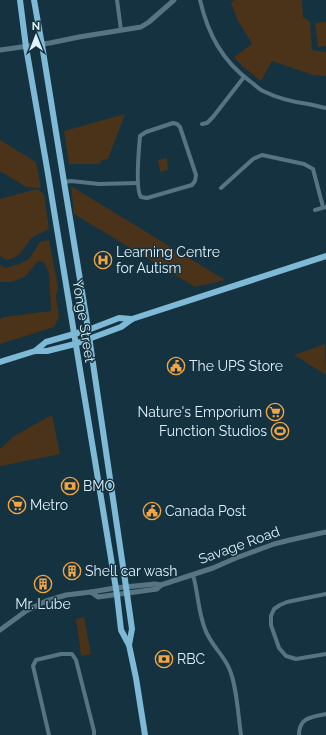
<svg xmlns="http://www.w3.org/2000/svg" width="326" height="735" font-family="Raleway,sans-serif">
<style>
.green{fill:#4a3318}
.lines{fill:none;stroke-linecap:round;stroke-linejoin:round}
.minor{stroke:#587482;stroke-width:4}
.tertiary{stroke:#587482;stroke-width:5}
.primary{stroke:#7eb9d5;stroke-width:6}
.labels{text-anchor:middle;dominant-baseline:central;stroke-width:3;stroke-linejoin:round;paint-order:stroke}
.poi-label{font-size:14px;fill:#e0f1fa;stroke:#143240;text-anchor:start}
.street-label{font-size:14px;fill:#e0f1fa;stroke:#143240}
</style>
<rect width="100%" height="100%" fill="#143240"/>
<!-- green -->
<g class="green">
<polygon points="235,0 302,0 303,17 310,22 312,50 326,52 326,76 313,75 272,61 261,81 242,66 234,57 252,44 237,19 231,3"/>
<polygon points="326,22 326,46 318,47 315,23"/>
<polygon points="125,114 108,159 102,160 100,164 69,164 64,131"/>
<polygon points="0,140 36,162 41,188 26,187 0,171"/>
<polygon points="167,158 168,170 160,172 158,160"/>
<polygon points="71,186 225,280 195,287 74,214"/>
<path d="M37 189 44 194 49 229C44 232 37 234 32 238 23 247 22 257 7 260L0 256V199Z"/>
<polygon points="49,240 58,287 56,297 59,317 54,327 0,344 0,319 4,317 51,311 49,272 44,262 38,261 25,277 11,282 0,282 0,265 6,268 19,264 29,259 40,242"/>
<polygon points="325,344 326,375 294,355"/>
<polygon points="52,415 60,454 0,466 0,449 14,436"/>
<polygon points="84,617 91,654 82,656 81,655 76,619"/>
</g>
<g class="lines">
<!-- minor -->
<g class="minor">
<polyline points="117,0 121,30"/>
<path d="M200 0C208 34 222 61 251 82 255 85 259 89 263 91 277 98 293 102 308 104 314 105 320 107 326 108"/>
<path d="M173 123 177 124 180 127 196 175 195 181 192 185 147 198 141 197C135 190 139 147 140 136L146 132Z"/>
<polyline points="202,124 207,123 213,117 244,77"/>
<polyline points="64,182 71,181 99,184 138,183"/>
<polyline points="221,188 253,159 262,155 304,164 313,169 323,207"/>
<polyline points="315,210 326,207"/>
<path d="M193 575C198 592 198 611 205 629 210 644 223 654 229 668 237 686 238 715 241 735"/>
<polyline points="326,594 287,602 280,605 274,609 271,616 271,625 279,648 286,656 296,659 326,654"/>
<polyline points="49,735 33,666 36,660 61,654 72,654 76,660 94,731 94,735"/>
<path d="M299 735C299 717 312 717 326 714"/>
</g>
<!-- tertiary -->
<g class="tertiary">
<polyline points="0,50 50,43 79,37 141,27 149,22 174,0"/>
<polyline points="91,592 98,597 157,589 161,585 213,568 236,558 274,544 290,540 326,532"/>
<polyline points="0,630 26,611 46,601 66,595 91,592 115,588 155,584 161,585"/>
</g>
<!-- primary -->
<g class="primary">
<polyline points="20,0 26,47 47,168 74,333 117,595 121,630 129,645 136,678 145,735"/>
<polyline points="34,0 42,45 64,182 86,316 126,587 132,629 129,645"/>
<polyline points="35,351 46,342 88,330 119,318 132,319"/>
<polyline points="0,362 35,351 47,351 75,344 121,327 132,319 326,256"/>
</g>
</g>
<!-- icons -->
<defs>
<symbol id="hospital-ring" viewBox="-11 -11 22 22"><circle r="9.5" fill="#143240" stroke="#f2a542" stroke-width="1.5"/><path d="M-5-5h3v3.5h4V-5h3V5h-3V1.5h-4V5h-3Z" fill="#f2a542"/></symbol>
<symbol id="civic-ring" viewBox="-11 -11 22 22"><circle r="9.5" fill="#143240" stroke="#f2a542" stroke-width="1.5"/><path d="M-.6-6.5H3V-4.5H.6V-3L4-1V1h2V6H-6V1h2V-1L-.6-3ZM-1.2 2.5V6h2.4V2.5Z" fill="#f2a542"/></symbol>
<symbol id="supermarket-ring" viewBox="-11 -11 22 22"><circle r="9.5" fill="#143240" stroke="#f2a542" stroke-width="1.5"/><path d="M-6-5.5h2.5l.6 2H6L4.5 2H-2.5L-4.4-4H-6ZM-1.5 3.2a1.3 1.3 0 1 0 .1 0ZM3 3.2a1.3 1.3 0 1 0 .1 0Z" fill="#f2a542"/></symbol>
<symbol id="stadium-ring" viewBox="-11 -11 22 22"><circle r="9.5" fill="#143240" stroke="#f2a542" stroke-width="1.5"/><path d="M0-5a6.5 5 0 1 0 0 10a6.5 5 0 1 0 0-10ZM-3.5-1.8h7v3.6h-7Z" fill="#f2a542"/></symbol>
<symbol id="bank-ring" viewBox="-11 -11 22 22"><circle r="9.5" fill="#143240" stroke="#f2a542" stroke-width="1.5"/><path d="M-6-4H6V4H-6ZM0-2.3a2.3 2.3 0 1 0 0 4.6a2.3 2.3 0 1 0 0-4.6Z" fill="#f2a542"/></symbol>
<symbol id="building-ring" viewBox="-11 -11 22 22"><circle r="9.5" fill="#143240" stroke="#f2a542" stroke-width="1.5"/><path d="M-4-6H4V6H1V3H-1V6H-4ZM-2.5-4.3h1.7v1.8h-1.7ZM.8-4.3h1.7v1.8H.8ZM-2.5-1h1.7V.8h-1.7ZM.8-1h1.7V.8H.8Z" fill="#f2a542"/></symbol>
</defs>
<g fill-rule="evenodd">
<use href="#hospital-ring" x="93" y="250" width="20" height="20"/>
<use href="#civic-ring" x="166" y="356" width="20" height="20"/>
<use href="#supermarket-ring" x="265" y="402" width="20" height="20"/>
<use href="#stadium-ring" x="270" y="421" width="20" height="20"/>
<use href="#bank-ring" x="60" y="476" width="20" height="20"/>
<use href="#supermarket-ring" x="7" y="495" width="20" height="20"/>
<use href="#civic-ring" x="142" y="501" width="20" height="20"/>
<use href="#building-ring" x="62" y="561" width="20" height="20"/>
<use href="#building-ring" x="33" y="574" width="20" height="20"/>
<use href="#bank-ring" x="154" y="649" width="20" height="20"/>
</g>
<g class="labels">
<!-- poi labels -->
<g class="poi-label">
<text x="116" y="252">Learning Centre<tspan x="116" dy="16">for Autism</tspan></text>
<text x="189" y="366">The UPS Store</text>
<text x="262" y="412" text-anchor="end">Nature's Emporium</text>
<text x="267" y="431" text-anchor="end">Function Studios</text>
<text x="83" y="486">BMO</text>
<text x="30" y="505">Metro</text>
<text x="165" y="511">Canada Post</text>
<text x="85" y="571">Shell car wash</text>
<text x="43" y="604" text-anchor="middle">Mr. Lube</text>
<text x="177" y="659">RBC</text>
</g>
<!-- street labels -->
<g class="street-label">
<text transform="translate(84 321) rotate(81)">Yonge Street</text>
<text transform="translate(239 545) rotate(-20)">Savage Road</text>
</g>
</g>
<!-- north arrow -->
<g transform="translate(36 36)" stroke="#143240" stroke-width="3" paint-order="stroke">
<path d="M0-3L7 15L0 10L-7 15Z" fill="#e0f1fa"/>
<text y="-6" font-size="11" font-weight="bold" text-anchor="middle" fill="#e0f1fa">N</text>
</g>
</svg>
